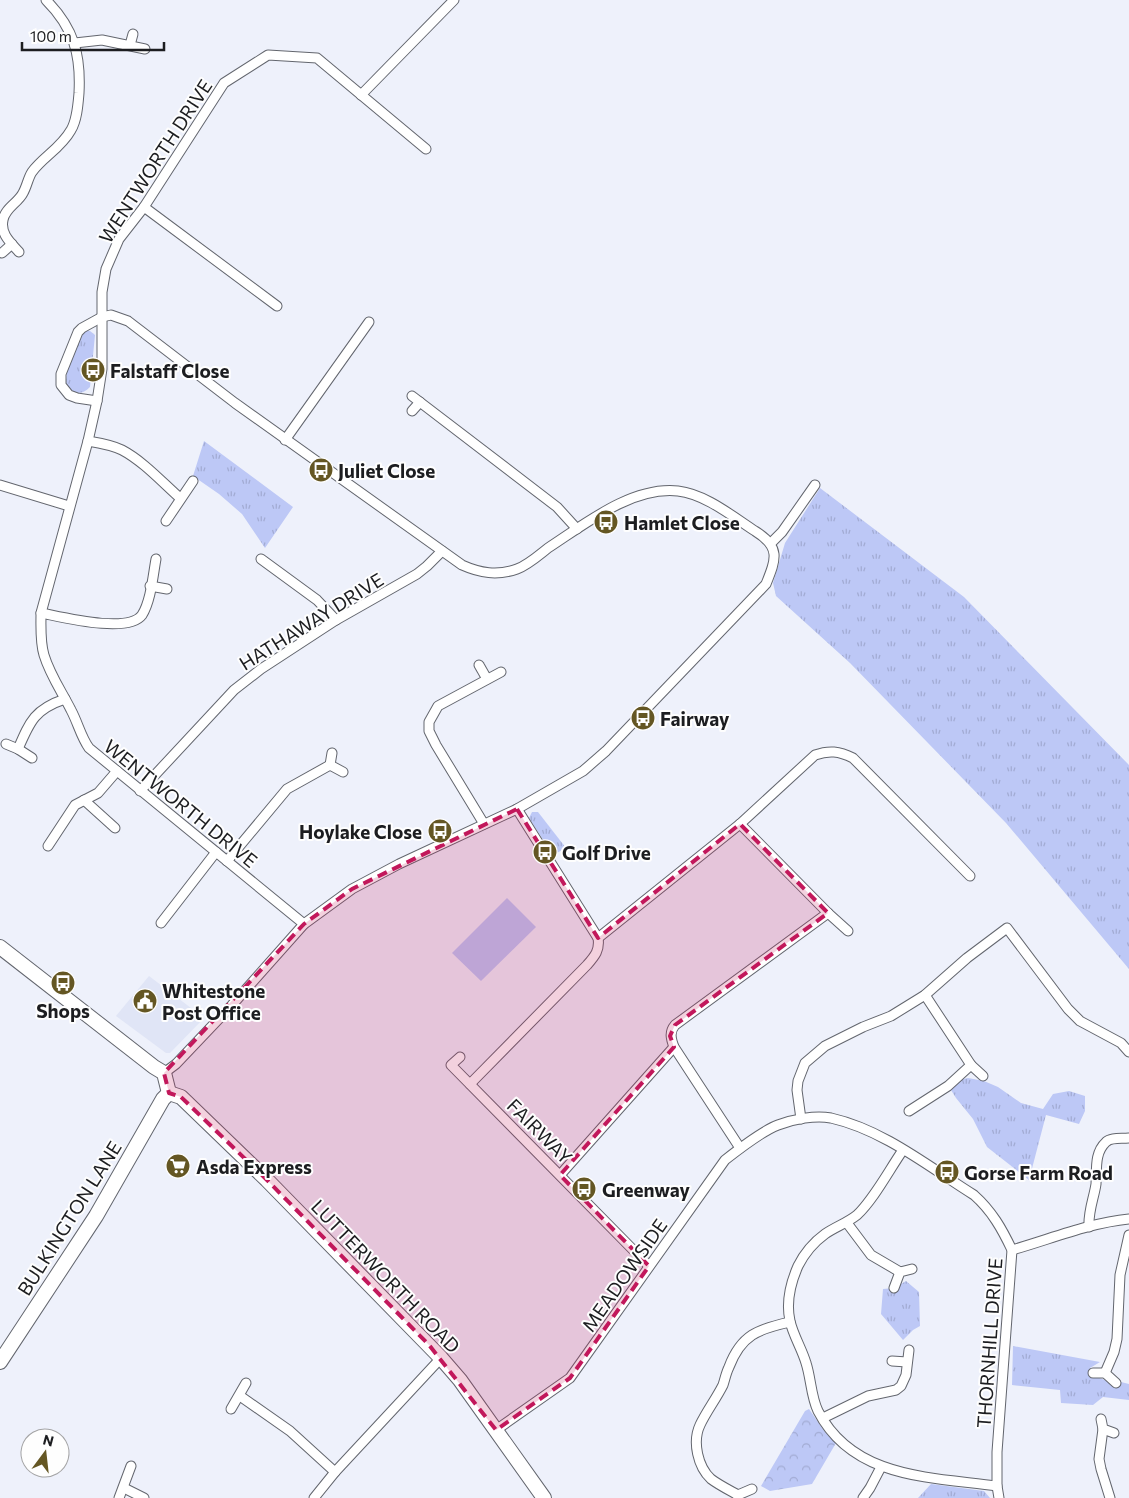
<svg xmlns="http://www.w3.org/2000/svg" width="1129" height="1498" font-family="Commissioner,sans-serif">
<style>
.built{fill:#e0e5f6}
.grass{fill:url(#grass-tufts)}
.forest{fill:url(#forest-crowns)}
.garden{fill:#bdc8f6}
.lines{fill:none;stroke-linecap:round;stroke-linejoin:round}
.minor-casing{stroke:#63666e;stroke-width:11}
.secondary-casing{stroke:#63666e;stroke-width:16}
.minor{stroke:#fff;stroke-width:9}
.secondary{stroke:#fff;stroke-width:14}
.marked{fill:#c2185b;fill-opacity:0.2;stroke:#c2185b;stroke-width:4;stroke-dasharray:10 6;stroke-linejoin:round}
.labels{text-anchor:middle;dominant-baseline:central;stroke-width:4;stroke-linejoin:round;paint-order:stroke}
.street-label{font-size:19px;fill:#1c1d20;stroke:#fefefe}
.poi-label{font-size:19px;font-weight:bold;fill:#1c1d20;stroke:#fefefe;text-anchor:start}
</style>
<defs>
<pattern id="grass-tufts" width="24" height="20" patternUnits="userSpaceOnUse" patternTransform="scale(1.25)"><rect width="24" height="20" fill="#bdc8f6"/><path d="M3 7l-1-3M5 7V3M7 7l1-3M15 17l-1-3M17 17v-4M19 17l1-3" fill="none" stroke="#a2abd3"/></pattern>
<pattern id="forest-crowns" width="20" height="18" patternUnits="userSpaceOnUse" patternTransform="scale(1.25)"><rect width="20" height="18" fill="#bdc8f6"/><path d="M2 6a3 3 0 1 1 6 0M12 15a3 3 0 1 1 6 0" fill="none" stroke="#a2abd3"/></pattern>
</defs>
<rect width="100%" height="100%" fill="#eef1fb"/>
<!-- built -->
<polygon class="built" points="149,976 204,1018 170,1053 166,1053 116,1016"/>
<!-- grass -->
<g class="grass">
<path d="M86 331H90L95 335 90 387C85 392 81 394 73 392 56 385 76 348 81 335Z"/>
<polygon points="204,441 293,507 265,548 242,514 219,494 193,476"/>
<polygon points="820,488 964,597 1129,765 1129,969 1006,823 850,663 776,596 773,583 785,543"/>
<polygon points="532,812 538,812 566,848 553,855 529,818"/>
<polygon points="968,1078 984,1081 998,1087 1021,1103 1043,1109 1053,1094 1069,1091 1085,1096 1085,1111 1079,1124 1046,1115 1029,1180 987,1147 973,1119 956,1098 951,1090 959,1080"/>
<polygon points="906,1281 919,1292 920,1326 913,1330 903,1340 881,1314 883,1289 894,1288"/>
<polygon points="1013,1346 1100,1362 1090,1368 1091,1375 1105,1380 1115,1387 1121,1382 1129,1384 1129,1400 1103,1397 1093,1405 1061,1403 1060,1390 1012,1385"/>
<polygon points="931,1484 984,1491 990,1498 918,1498"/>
</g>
<!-- forest -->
<polygon class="forest" points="809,1409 825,1432 836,1443 812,1484 770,1491 761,1486 805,1411"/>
<!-- garden -->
<polygon class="garden" points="507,898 536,927 481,981 452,953"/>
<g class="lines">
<defs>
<g id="minor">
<polyline points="75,43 102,40 145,49"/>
<polyline points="130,45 133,34"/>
<polyline points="361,95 454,0"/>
<polyline points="144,207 277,306"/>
<path d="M19 252C11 243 0 234 3 220 5 208 18 203 23 193 27 186 28 178 32 172 43 157 61 148 71 130 77 120 78 105 79 93 81 55 74 28 46 0"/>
<polyline points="2,253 12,244"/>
<polyline points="412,396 557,507 577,529"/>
<path d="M97 401 77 398 69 395 61 385V374L78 332 82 328 102 317 111 315 128 321 235 403 462 565C480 573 497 576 517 569 528 565 539 555 548 548 585 524 632 486 678 491 705 494 732 516 755 531 781 547 776 559 766 584L606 751 583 771 517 809 399 864 352 889 304 924 232 1005 176 1064 164 1073"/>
<polyline points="412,411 420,402"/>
<polyline points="285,440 369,322"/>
<path d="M88 441C100 443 112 445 122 450 143 461 163 483 180 498"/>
<polyline points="0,485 69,506"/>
<polyline points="166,521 193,481"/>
<polyline points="771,543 782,532 815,485"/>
<polyline points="261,559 317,600 336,620"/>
<polyline points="150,586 167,589"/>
<path d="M41 613C62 617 128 634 142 615 151 601 153 575 156 559"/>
<polyline points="479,665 487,679"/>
<polyline points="6,744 18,749 32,758"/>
<path d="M18 749C30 721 35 709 65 699"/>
<polyline points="332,753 330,765 343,772"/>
<polyline points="140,791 234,690 261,669 336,620 417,574 427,566 442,551"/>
<polyline points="84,800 115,828"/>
<polyline points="484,824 436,745 429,731 429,722 438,706 501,672"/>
<polyline points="740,824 828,913 848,931"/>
<polyline points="48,846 75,805 98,793 117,771"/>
<polyline points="227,861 287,789 330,765"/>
<polyline points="161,923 216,852"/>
<path d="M304 924 89 748C81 737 78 723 71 710 62 692 50 675 44 655 40 642 41 627 41 613L88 441 97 401 102 369V292L106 269 119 239 144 207 224 83 268 55 317 58 426 149"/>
<path d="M598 938 740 824 815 755C829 750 839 751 853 758L970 876"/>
<polyline points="925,995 971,1065 983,1076"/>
<polyline points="460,1057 451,1065 649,1266"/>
<path d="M470 1084 587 965C595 956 600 950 598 938L517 809"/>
<polyline points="909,1111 948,1086 971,1065"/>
<polyline points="801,1119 797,1090 798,1081 805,1063 825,1046 863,1027 891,1016 925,995 967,958 1007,928 1068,1009 1080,1021 1121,1043 1129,1052"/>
<path d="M740 1148 674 1047C671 1039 669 1032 675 1025L828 913"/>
<path d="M903 1150C889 1170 874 1199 857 1215 847 1223 835 1227 825 1234 814 1242 804 1254 798 1266 791 1282 786 1303 790 1321 793 1335 802 1349 806 1363 811 1378 811 1397 818 1411 853 1479 931 1477 997 1486"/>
<polyline points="560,1175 674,1047"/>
<polyline points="847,1223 871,1255 900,1272"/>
<path d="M1089 1227C1088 1211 1094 1198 1096 1184 1097 1170 1094 1153 1106 1142 1111 1137 1122 1139 1129 1138"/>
<path d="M1012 1250C1051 1239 1089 1223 1129 1219"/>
<polyline points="894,1288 900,1272 912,1269"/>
<polyline points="892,1361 907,1362"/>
<polyline points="1093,1373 1105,1373 1116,1383"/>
<polyline points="1105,1373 1114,1352 1117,1339 1120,1275 1129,1235"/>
<polyline points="240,1396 290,1431 335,1472"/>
<polyline points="231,1409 246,1383"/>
<polyline points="823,1418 868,1396 896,1390 901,1386 906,1375 909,1350"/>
<polyline points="1101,1419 1103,1429 1114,1433"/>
<polyline points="1103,1429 1099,1459 1101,1469 1110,1498"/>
<path d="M496 1430 570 1378 725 1160C739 1149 762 1131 778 1125 794 1119 815 1115 831 1118 884 1130 929 1167 974 1195 992 1211 1002 1229 1012 1250L997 1452V1486L999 1498"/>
<polyline points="124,1488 144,1498"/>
<path d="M738 1495C729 1490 719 1485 711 1479 698 1467 692 1442 700 1425 706 1412 716 1399 723 1385 725 1379 726 1373 729 1367 741 1335 758 1329 790 1322"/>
<polyline points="119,1498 131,1466"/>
<polyline points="314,1498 335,1472 441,1358"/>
<polyline points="738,1498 738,1495 752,1489"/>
<polyline points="863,1498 870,1488 881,1467"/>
</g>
<g id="secondary">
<polyline points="0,947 154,1067 164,1073 169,1093"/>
<polyline points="169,1093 181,1097 267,1180 441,1358 460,1380 544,1498"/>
<polyline points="0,1362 96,1216 163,1099 169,1093"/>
</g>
</defs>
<!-- minor casing -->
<use href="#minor" class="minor-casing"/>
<!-- secondary casing -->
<use href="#secondary" class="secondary-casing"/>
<!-- minor -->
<use href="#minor" class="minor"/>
<!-- secondary -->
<use href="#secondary" class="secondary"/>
</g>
<!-- marked area -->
<path class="marked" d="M517 809 598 938 740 824 828 913 675 1025 670 1036 674 1047 560 1175 649 1266 570 1378 496 1430 429 1345 267 1180 181 1097 169 1093 164 1073 304 924 352 889Z"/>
<!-- icons -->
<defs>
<symbol id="bus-disc" viewBox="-11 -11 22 22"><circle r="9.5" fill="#645623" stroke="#fefefe"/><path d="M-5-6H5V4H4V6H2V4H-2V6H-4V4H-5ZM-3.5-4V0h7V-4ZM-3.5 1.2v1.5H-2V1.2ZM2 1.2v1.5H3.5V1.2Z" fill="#fff"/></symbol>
<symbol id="civic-disc" viewBox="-11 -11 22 22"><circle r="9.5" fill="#645623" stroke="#fefefe"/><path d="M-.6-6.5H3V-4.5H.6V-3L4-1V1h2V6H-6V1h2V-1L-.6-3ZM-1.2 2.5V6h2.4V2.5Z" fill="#fff"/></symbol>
<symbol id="supermarket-disc" viewBox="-11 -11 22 22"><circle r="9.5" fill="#645623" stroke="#fefefe"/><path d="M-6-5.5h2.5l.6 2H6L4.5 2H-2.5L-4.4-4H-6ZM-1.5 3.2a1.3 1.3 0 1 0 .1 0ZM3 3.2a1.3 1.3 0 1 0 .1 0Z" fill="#fff"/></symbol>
</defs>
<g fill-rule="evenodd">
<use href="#bus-disc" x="79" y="356" width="28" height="28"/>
<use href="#bus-disc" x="307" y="456" width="28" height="28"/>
<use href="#bus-disc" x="592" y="508" width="28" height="28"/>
<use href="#bus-disc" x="629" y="704" width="28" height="28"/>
<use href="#bus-disc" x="426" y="817" width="28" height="28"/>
<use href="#bus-disc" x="531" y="838" width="28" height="28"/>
<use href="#bus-disc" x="49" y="969" width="28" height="28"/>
<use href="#civic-disc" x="131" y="987" width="28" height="28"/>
<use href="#supermarket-disc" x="164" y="1152" width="28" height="28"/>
<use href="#bus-disc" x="933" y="1158" width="28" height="28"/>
<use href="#bus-disc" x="570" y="1175" width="28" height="28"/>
</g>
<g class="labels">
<!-- street labels -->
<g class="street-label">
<text transform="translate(155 161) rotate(-57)">WENTWORTH DRIVE</text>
<text transform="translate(311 621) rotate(-32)">HATHAWAY DRIVE</text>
<text transform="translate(181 803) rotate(39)">WENTWORTH DRIVE</text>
<text transform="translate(540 1131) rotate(45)">FAIRWAY</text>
<text transform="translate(69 1218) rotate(-58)">BULKINGTON LANE</text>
<text transform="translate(624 1275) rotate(-55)">MEADOWSIDE</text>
<text transform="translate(386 1276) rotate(46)">LUTTERWORTH ROAD</text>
<text transform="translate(989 1343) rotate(-86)">THORNHILL DRIVE</text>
</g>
<!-- poi labels -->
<g class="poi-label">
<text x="110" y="370">Falstaff Close</text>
<text x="338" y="470">Juliet Close</text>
<text x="624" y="522">Hamlet Close</text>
<text x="660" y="718">Fairway</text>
<text x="422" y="831" text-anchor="end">Hoylake Close</text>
<text x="562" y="852">Golf Drive</text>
<text x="162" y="990">Whitestone<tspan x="162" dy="22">Post Office</tspan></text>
<text x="63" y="1010" text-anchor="middle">Shops</text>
<text x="196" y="1166">Asda Express</text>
<text x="964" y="1172">Gorse Farm Road</text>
<text x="602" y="1189">Greenway</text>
</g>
</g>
<!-- north arrow -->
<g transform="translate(45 1453) rotate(15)"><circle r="24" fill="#fefefe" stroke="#a4a4a5"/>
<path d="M0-4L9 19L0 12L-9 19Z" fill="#645623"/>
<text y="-8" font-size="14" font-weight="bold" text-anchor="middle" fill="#1c1d20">N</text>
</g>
<!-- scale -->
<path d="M22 42v8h142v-8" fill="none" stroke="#1c1d20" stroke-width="2.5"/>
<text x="30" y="42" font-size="15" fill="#1c1d20" stroke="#fefefe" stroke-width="4" paint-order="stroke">100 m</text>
</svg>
